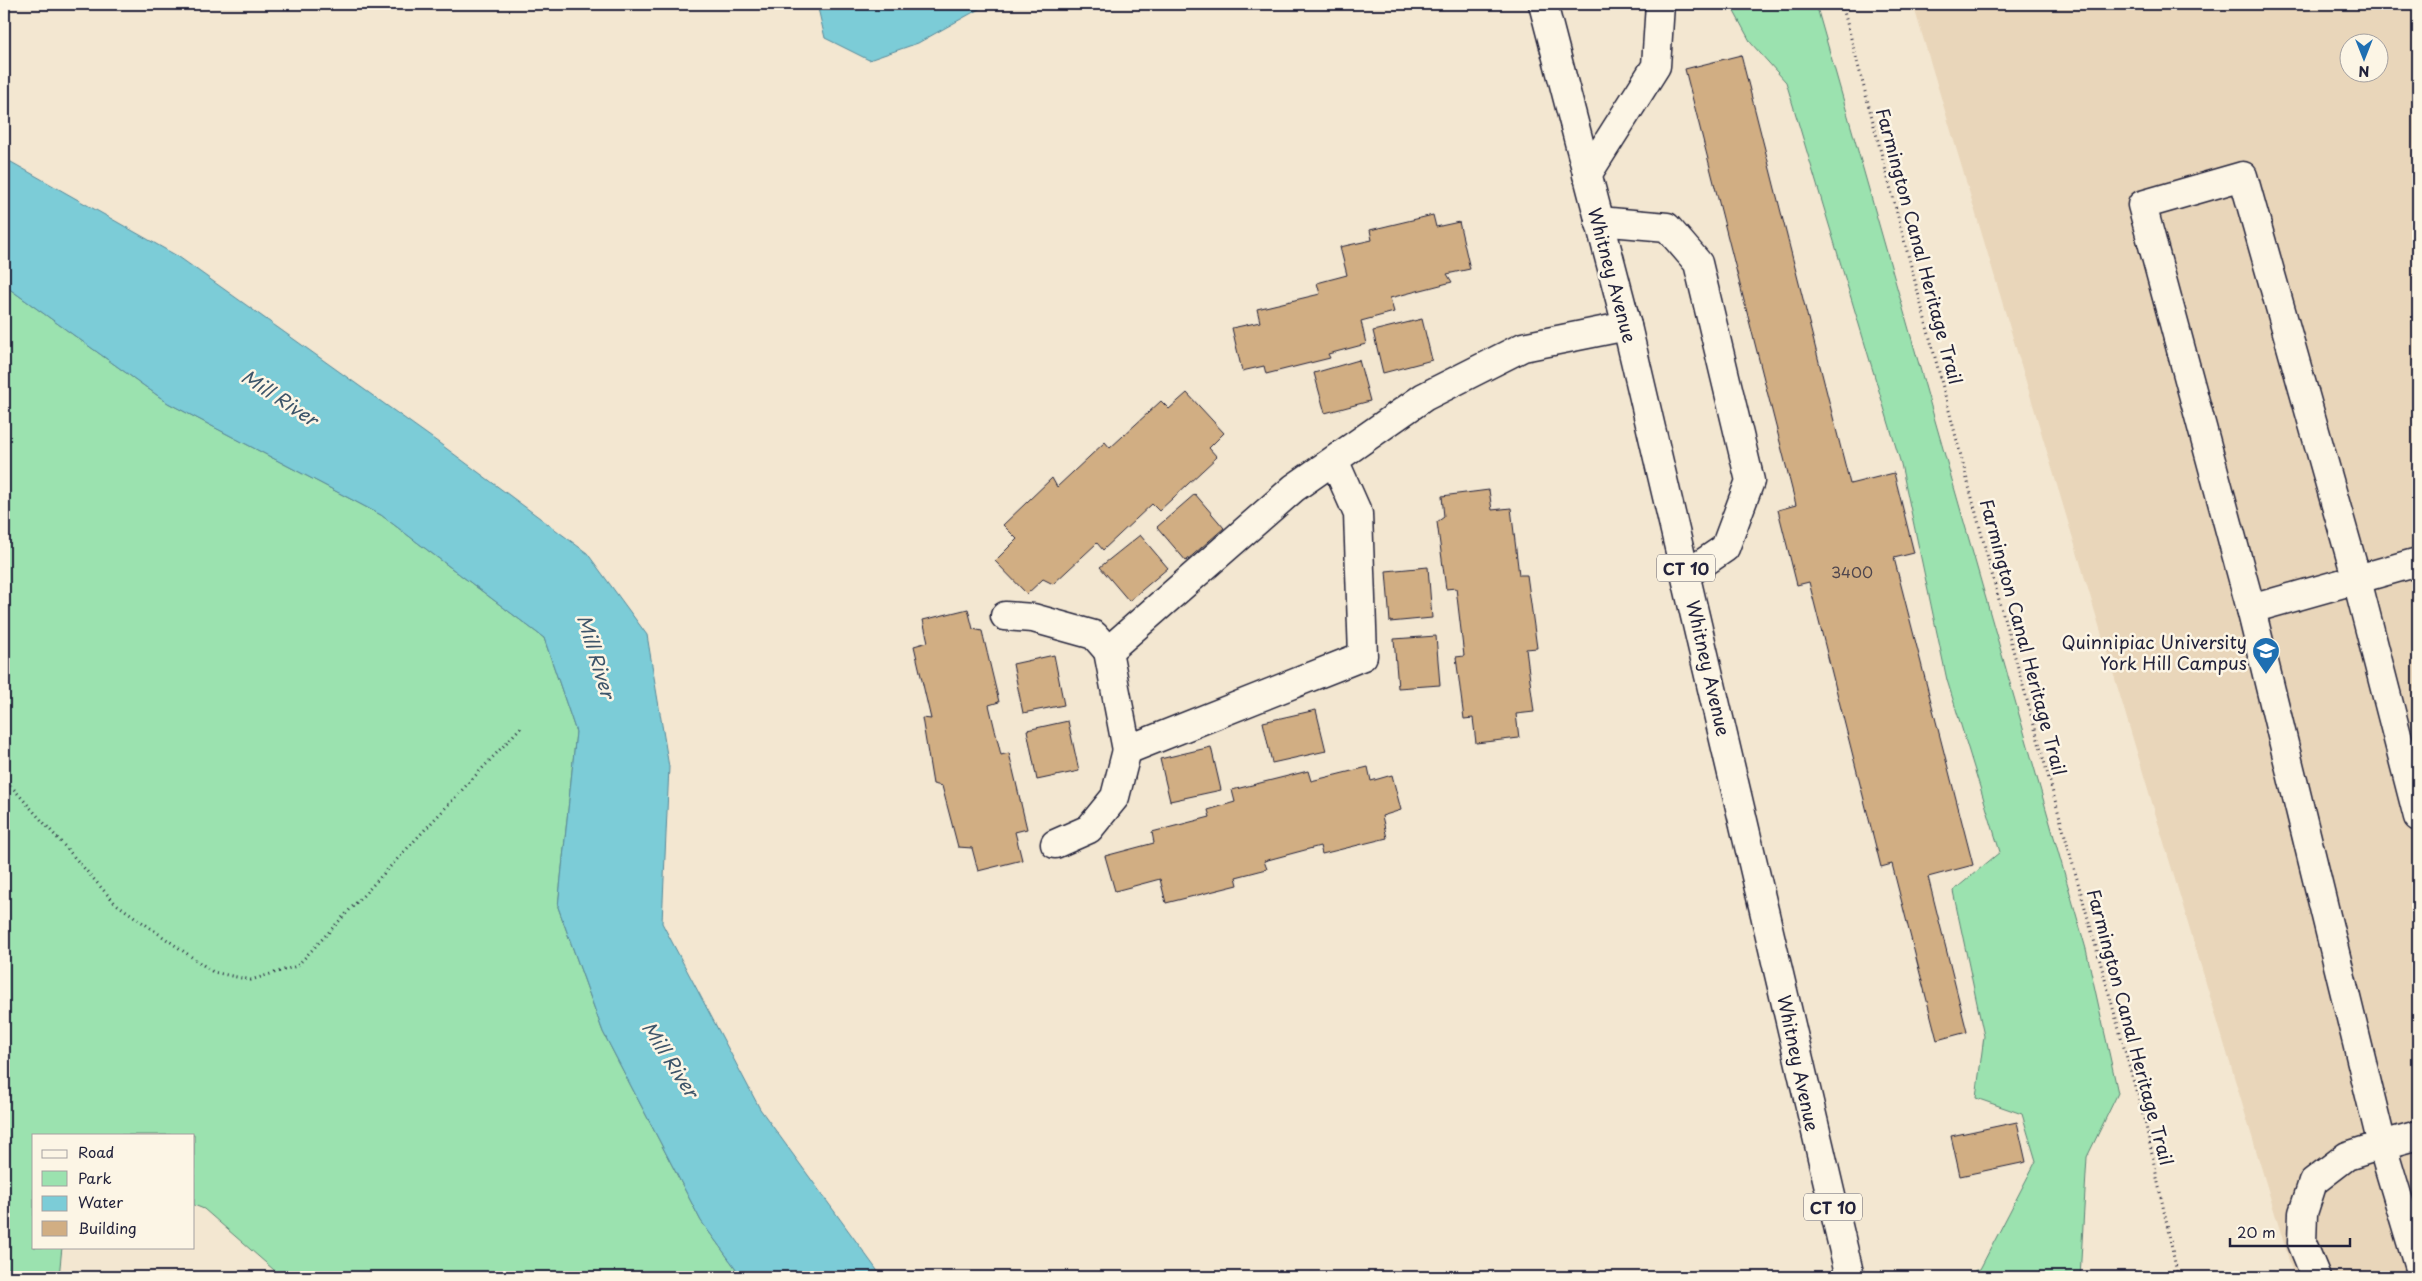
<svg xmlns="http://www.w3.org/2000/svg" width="2422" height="1281" font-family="'Playpen Sans',sans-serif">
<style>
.built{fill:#e9d6ba;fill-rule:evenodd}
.green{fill:#9be2af;stroke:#5e8275}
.water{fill:#7cccd7;stroke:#588899}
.building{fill:#d1ae83;stroke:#22223b}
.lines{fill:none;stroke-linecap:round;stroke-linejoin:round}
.minor-casing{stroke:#22223b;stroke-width:31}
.highway-casing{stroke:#22223b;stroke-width:31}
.path{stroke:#22223b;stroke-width:3;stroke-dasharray:1 4;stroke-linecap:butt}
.minor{stroke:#fcf5e5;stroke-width:28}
.highway{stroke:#fcf5e5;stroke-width:28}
.labels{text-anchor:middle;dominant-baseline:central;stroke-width:5;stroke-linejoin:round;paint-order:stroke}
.number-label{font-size:15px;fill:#4e454d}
.shield{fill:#fcf5e5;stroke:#63616e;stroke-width:1}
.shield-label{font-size:16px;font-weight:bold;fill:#22223b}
.street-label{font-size:18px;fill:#22223b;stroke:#fcf5e5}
.poi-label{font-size:18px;fill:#22223b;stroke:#fcf5e5;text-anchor:end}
.water-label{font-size:19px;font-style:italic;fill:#3d556a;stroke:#fcf5e5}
</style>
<rect width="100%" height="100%" fill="#f3e7d1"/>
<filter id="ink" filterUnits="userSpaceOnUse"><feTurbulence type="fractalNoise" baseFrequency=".02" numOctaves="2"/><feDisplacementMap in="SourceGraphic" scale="10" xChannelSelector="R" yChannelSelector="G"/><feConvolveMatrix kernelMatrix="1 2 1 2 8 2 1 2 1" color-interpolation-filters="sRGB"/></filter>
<g filter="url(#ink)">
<!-- built -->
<path class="built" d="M1913 4H2418V1277H2294ZM2350 42H2380V72H2350Z"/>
<!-- green -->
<g class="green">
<polygon points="1730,4 1816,4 2086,949 2118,1093 2087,1157 2080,1277 1959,1277 1980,1269 2036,1161 2022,1114 1976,1098 1984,1036 1953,891 2000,852 1947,680 1901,464 1786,82 1751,43"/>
<polygon points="4,285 168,403 381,515 544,638 576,732 558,907 603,1032 701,1221 742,1277 282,1277 204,1209 194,1205 194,1135 34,1135 34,1247 62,1247 59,1277 4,1277"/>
</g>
<!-- water -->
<g class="water">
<polygon points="817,4 988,4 918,43 869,60 825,38"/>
<polygon points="4,158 179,257 439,443 587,553 647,635 669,767 662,923 760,1109 882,1277 742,1277 701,1221 603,1032 558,907 576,732 544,638 381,515 168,403 4,285"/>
</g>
<!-- building -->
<g class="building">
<polygon points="1741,55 1850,484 1894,473 1914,553 1894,558 1973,865 1928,877 1967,1032 1937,1040 1892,864 1881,867 1809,582 1797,585 1778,510 1796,505 1685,69"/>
<polygon points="1433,215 1436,227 1459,222 1470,269 1447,274 1452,282 1390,298 1394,312 1361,321 1366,344 1328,354 1330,358 1266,374 1264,366 1242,371 1232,328 1260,322 1257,309 1320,294 1317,283 1347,275 1340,247 1372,240 1370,230"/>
<polygon points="1422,319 1432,360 1383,373 1373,331"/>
<polygon points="1359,360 1370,401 1325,413 1314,373"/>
<polygon points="1187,393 1224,433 1209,448 1217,457 1159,511 1152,504 1103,550 1097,543 1053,584 1043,579 1027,594 995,561 1017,539 1003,525 1052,478 1057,487 1105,442 1110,448 1161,401 1169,409"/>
<polygon points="1489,490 1492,510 1511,508 1519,575 1527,575 1537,648 1526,649 1534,712 1516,714 1519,738 1476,743 1473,718 1464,719 1456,657 1464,656 1456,588 1446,589 1437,522 1444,517 1442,496"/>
<polygon points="1195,494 1224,528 1186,561 1157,527"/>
<polygon points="1140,535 1168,568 1129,601 1100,567"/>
<polygon points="1428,567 1432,618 1390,622 1386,571"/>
<polygon points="968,609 973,629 982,631 999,702 989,705 1001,755 1009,753 1027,829 1015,832 1022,860 978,871 972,848 958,847 942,786 933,784 922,718 931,719 914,646 928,642 923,620"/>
<polygon points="1436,636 1440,685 1398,688 1394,639"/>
<polygon points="1054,655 1064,705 1023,713 1013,664"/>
<polygon points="1316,710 1326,751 1272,763 1263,722"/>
<polygon points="1068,721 1079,771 1037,780 1027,730"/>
<polygon points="1211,747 1221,790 1170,801 1160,759"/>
<polygon points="1368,767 1371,781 1392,775 1401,810 1382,816 1387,838 1322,854 1320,846 1264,861 1267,869 1236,877 1238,885 1166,903 1160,879 1115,891 1105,856 1154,843 1152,832 1210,817 1208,810 1235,802 1232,790 1308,771 1311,781"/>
<polygon points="2017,1122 2026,1162 1960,1176 1951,1136"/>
</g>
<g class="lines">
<defs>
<g id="minor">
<polyline points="1587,175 1656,66 1660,4"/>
<polyline points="1599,221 1667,227 1698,263 1750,481 1725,548 1687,574"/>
<polyline points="1334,460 1358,514 1363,656 1127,750 1108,651 1294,488 1424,397 1523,347 1627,326"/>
<polyline points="2418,562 2251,609 2382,1145 2418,1135"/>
<polyline points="2251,609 2142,205 2243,176 2357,580 2418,817"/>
<polyline points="1005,616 1033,618 1094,635 1108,651"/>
<polyline points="1055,844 1089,829 1115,797 1127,750"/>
<polyline points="2316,1277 2302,1243 2303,1213 2313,1182 2347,1156 2382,1145 2418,1265"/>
</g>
<polyline id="highway" points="1543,4 1627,326 1850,1277"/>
</defs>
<!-- minor casing -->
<use href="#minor" class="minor-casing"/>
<!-- highway casing -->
<use href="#highway" class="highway-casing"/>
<!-- path -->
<g class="path">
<polyline points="1842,4 1996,589 2146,1126 2178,1277"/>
<polyline points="4,778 115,903 213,972 251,980 297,966 523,725"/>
</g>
<!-- minor -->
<use href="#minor" class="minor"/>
<!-- highway -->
<use href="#highway" class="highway"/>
</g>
</g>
<!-- icons -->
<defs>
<symbol id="university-pin" viewBox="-11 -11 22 30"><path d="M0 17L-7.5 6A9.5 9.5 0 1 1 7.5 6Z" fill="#1f6fb2" stroke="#fcf5e5"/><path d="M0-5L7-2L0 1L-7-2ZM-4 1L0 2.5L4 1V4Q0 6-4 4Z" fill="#fff"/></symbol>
</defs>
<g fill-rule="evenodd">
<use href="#university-pin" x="2250" y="635" width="32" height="43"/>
</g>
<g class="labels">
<!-- number labels -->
<g class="number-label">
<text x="1852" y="571">3400</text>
</g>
<!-- shield labels -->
<g class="shield">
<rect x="1657" y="554.5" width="58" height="27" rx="4"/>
<rect x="1804" y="1193.5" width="58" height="27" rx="4"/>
</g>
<g class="shield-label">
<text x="1686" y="568">CT 10</text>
<text x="1833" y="1207">CT 10</text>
</g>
<!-- street labels -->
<g class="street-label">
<text transform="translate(1920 246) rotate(75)">Farmington Canal Heritage Trail</text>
<text transform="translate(1613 275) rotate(75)">Whitney Avenue</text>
<text transform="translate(2024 637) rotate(75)">Farmington Canal Heritage Trail</text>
<text transform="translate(1709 668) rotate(77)">Whitney Avenue</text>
<text transform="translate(2131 1027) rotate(75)">Farmington Canal Heritage Trail</text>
<text transform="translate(1799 1063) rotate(78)">Whitney Avenue</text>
</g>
<!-- poi labels -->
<g class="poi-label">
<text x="2247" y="641">Quinnipiac University<tspan x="2247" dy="21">York Hill Campus</tspan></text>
</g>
<!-- water labels -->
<g class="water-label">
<text transform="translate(280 397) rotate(33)">Mill River</text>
<text transform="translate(597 656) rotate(73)">Mill River</text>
<text transform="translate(671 1059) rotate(57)">Mill River</text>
</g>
</g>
<!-- margin -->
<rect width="2422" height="1281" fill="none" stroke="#fcf5e5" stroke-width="20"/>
<rect x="10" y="10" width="2402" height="1261" fill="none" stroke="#22223b" stroke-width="2" filter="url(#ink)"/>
<!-- legend -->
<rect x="32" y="1134" width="162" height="115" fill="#fcf5e5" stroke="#a5a1a1"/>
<rect x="42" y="1150" width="25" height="8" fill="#fcf5e5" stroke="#a5a1a1"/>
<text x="78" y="1158" font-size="15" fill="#22223b">Road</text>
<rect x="42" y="1171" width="25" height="15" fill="#9be2af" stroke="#a5a1a1"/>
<text x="78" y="1184" font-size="15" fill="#22223b">Park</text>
<rect x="42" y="1196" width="25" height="15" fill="#7cccd7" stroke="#a5a1a1"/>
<text x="78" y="1208" font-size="15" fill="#22223b">Water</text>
<rect x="42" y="1221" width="25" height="15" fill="#d1ae83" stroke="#a5a1a1"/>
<text x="78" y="1234" font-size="15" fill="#22223b">Building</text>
<!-- north arrow -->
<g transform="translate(2364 58) rotate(180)"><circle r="24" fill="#fcf5e5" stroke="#a5a1a1"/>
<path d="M0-4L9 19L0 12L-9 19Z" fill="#1f6fb2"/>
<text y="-8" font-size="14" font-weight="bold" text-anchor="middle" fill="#22223b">N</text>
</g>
<!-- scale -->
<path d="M2230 1238v8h120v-8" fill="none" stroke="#22223b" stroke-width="2.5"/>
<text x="2237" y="1238" font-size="15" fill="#22223b" stroke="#fcf5e5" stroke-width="4" paint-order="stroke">20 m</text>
</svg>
